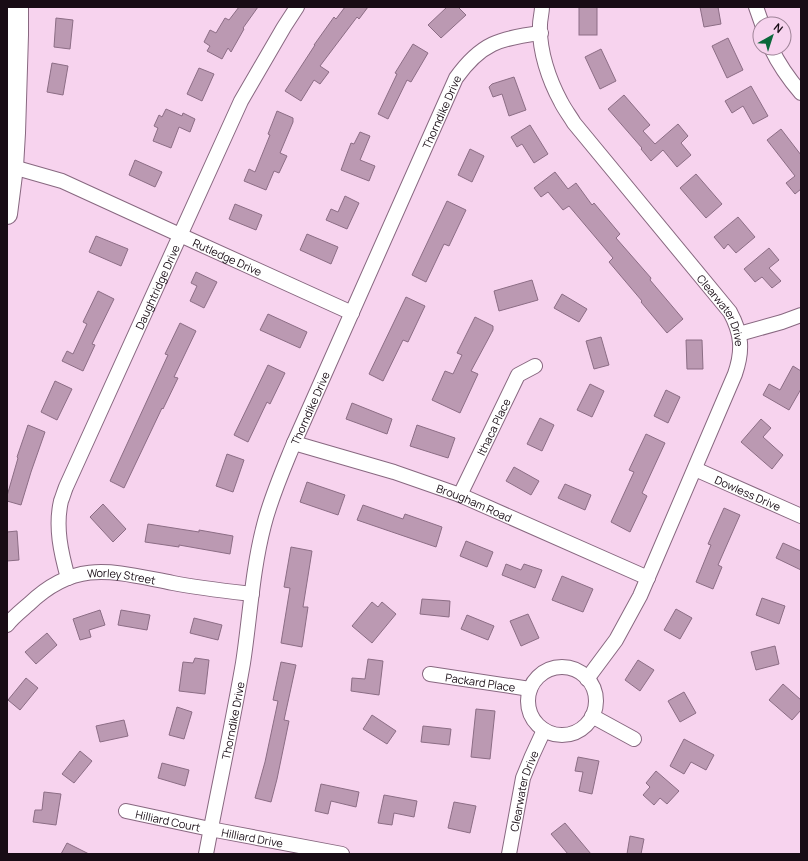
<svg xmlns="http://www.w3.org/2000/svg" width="808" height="861" font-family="Manrope,sans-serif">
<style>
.building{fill:#bb99b2;stroke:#8c6d85}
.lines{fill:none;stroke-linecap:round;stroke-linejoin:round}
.minor-casing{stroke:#886880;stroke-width:16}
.secondary-casing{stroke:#886880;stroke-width:22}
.minor{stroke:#fff;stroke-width:14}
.secondary{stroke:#fff;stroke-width:20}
.labels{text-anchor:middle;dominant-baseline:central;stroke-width:4;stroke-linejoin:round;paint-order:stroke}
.street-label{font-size:11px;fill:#180c15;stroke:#f7d3ee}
</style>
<rect width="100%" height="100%" fill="#f7d3ee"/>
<!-- building -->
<g class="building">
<polygon points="239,7 258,7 243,28 244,29 231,52 228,48 222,59 207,51 210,46 204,42 210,30 216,33 225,18 229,20"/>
<polygon points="345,7 368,7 359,19 357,17 320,66 329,72 320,84 314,80 301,101 285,91 315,45 314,45 334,17 336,19"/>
<polygon points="447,7 458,7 466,15 441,38 428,25"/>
<rect x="579" y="7" width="18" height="28"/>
<polygon points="700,7 718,7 721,24 704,27"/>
<polygon points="56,18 73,20 70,49 54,47"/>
<polygon points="728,38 743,70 727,78 712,46"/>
<polygon points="413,44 428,53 411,82 407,80 388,119 378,114 397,74 395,73"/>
<polygon points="601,49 616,81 600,89 585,57"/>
<polygon points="52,63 68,66 63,95 47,92"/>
<polygon points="199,68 214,74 202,101 187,94"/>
<polygon points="514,77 526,110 509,116 502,94 493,97 489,87 492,84"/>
<polygon points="751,86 768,116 753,124 743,106 732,113 725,101"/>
<polygon points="624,95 650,125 643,131 655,144 678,124 688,136 681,143 691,155 677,167 663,150 651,161 641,149 642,148 608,109"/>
<polygon points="166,109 182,116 183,113 195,119 190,132 179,127 171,148 153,141 158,128 154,126 159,115 162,117"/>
<polygon points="277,111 293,118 293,122 280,153 287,156 279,173 274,171 266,190 244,181 249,169 255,172 270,135 268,134"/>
<polygon points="530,125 548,154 534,163 522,144 517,147 511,137"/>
<polygon points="781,129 801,155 801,189 795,194 786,183 795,176 767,140"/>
<polygon points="360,132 370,136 360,160 375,166 369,181 341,170 351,143 354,144"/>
<polygon points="470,149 484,156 472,182 458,175"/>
<polygon points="135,160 162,172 155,187 129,175"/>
<polygon points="555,172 568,189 576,183 592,205 594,203 620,234 616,238 651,278 650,280 683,319 667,333 641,302 642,301 609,262 613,258 569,206 563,210 548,192 541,197 534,188"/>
<polygon points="696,174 722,204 706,218 680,188"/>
<polygon points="345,196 359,203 347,229 326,220 331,209 338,212"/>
<polygon points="447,201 466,210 449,246 444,244 426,282 412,275"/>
<polygon points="235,204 262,215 256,230 229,219"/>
<polygon points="738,217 755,237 736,253 728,244 724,249 714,237"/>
<polygon points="307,234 338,247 331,264 300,250"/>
<polygon points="96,236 128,249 121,266 89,252"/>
<polygon points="769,248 779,260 769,268 781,281 772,288 762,277 755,282 744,269"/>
<polygon points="196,272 217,282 204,308 190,301 197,286 191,283"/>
<polygon points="532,280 538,300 499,311 494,291"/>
<polygon points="98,291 114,299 92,344 95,345 83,371 62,361 67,351 73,354 87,324 83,322"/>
<polygon points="562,294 587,309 579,322 554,308"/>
<polygon points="406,297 425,306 408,342 403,340 383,381 369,374"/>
<polygon points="268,314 307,332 300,348 260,330"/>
<polygon points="475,317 493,326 493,330 471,371 478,374 460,413 432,400 445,371 453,374 462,355 457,353"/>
<polygon points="180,323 196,331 174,377 178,378 163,409 162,408 124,488 110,481 168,355 165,354"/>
<polygon points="601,337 609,365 594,369 586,341"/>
<polygon points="686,340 702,340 703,369 687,369"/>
<polygon points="268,365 285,373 270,404 267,402 248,442 234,435"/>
<polygon points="793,366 801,371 801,389 789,410 763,395 769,384 780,390"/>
<polygon points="55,381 72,389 57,420 41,412"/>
<polygon points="590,384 604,391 592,417 577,410"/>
<polygon points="666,390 680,397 668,423 654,416"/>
<polygon points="352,403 392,419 387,434 346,419"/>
<polygon points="540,418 554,425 542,451 527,444"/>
<polygon points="761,419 771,428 763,437 783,455 772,469 741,442"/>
<polygon points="28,425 45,432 31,472 21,505 7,501 7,496 18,458 17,457"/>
<polygon points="417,425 455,438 448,458 410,446"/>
<polygon points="646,434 665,443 642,493 647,496 630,532 611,522 634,472 629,470"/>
<polygon points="227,454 244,460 233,492 216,486"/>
<polygon points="514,467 539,481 531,495 506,481"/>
<polygon points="307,482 345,495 338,515 300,502"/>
<polygon points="565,484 591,495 585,510 558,498"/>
<polygon points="103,504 126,529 113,542 90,517"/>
<polygon points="363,505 403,519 405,514 442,527 436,547 357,520"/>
<polygon points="724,508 740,515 718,565 722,567 713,589 696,582 711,545 708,544"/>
<polygon points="148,524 199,532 199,530 233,536 230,554 179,545 179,547 145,542"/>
<polygon points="17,531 19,560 7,561 7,532"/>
<polygon points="466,541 493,552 487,567 460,556"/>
<polygon points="783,543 801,551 801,570 776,558"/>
<polygon points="291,547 312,551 303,607 308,607 302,647 281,643 290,588 284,587"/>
<polygon points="506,564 521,570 524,564 542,570 535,588 502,575"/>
<polygon points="562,576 593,589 583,612 552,600"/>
<polygon points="762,598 785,606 779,624 756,615"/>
<polygon points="422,599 450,601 449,617 420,614"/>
<polygon points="372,602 378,607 382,602 396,614 372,643 352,626"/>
<polygon points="676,609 692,618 680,639 664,630"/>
<polygon points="100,610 105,625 89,630 91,637 80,640 73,619"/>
<polygon points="121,610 150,615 147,630 118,625"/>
<polygon points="528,614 539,638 521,646 510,621"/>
<polygon points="467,615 494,626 488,640 461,629"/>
<polygon points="194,618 222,625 218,640 190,633"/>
<polygon points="47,633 57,645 36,664 25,652"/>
<polygon points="775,646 779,664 756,670 751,652"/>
<polygon points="195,658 209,660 205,694 179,691 183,662 193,663"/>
<polygon points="368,659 383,661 379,695 351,691 352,678 365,679"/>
<polygon points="638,660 654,670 640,691 625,680"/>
<polygon points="281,662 296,665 284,720 289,721 277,779 271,802 255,798 265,762 278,701 273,700"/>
<polygon points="26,678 38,688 20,710 8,700"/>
<polygon points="783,684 801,700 801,710 792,720 769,700"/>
<polygon points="684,692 696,713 680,722 668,701"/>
<polygon points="177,707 192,712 184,739 169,735"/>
<polygon points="476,709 495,711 490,759 471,757"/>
<polygon points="372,715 396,731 387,744 363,729"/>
<polygon points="124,720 128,736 100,742 96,726"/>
<polygon points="423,726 451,729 449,745 421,742"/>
<polygon points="684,739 714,755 706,770 691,762 684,774 670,766"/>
<polygon points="80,751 92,761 74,783 62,774"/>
<polygon points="578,757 599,761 592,794 579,791 583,772 575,771"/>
<polygon points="162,763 189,770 185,786 158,778"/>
<polygon points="656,771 679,791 667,804 660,798 654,805 643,795 650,787 646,783"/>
<polygon points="321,784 359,792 356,807 331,801 328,814 315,811"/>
<polygon points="44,792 61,794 56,825 33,822 35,810 42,810"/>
<polygon points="384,795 417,801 414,817 394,813 392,825 378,823"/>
<polygon points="454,802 476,806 470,833 448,828"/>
<polygon points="565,823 591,854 568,854 551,834"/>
<polygon points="630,836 644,839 641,854 627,854"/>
<polygon points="67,843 89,854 61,854"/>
</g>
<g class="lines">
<defs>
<g id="minor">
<path id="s1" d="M542 7C542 13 540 19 540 25 539 51 549 80 561 102 565 110 570 116 574 123L730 312C742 334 743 351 735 374L640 596 616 640 587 679"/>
<polyline points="756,7 762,24"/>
<path d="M771 48C779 65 789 79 801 93"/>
<path id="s2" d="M13 167 62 181 180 235 352 313"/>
<polyline points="739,334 782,322 801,315"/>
<path id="s3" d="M294 443 394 472 460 495 648 578"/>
<path id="s4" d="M695 469 801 516"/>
<path id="s5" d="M460 495 518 375 535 366"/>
<path id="s6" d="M68 578C61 553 55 527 61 501 63 496 64 492 66 487L241 101 284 27 297 7"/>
<path id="s7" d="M7 625C13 617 21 611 29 604 77 558 114 572 173 583 199 588 226 591 252 594"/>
<circle cx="562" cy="701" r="34"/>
<path id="s8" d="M430 674 530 689"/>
<polyline points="592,716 634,739"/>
<path id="s9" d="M126 811 210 829 342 854"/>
<path id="s10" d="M206 854C218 790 232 727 243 663 250 618 252 571 264 525 271 497 283 470 294 443L456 78C481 43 500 38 541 33"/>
<path id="s11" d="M509 854 523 778 532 756 544 730"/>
</g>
<polyline id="secondary" points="7,214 13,167 15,133 18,35 18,7"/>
</defs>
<!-- minor casing -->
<use href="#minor" class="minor-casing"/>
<!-- secondary casing -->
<use href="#secondary" class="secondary-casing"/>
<!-- minor -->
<use href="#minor" class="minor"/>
<!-- secondary -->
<use href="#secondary" class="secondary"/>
</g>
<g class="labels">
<!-- street labels -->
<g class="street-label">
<text stroke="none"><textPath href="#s10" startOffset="784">Thorndike Drive</textPath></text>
<text stroke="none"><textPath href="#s2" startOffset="233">Rutledge Drive</textPath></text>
<text stroke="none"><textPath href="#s6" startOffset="313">Daughtridge Drive</textPath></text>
<text stroke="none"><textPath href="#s1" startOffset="363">Clearwater Drive</textPath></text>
<text stroke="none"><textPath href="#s10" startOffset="460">Thorndike Drive</textPath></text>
<text stroke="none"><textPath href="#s5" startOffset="76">Ithaca Place</textPath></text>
<text stroke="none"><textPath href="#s4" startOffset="58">Dowless Drive</textPath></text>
<text stroke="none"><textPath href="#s3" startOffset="190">Brougham Road</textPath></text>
<text stroke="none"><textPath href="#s7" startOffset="132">Worley Street</textPath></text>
<text stroke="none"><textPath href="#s8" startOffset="51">Packard Place</textPath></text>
<text stroke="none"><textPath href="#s10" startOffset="136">Thorndike Drive</textPath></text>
<text stroke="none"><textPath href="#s11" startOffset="65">Clearwater Drive</textPath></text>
<text stroke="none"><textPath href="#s9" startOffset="43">Hilliard Court</textPath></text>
<text stroke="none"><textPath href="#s9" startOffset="129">Hilliard Drive</textPath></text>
</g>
</g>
<!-- border -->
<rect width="808" height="861" fill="none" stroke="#180c15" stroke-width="16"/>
<!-- north arrow -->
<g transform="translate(772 36) rotate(39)"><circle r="19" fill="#f7d3ee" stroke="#9e8397"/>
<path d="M0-3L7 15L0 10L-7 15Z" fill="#0b683b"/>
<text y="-6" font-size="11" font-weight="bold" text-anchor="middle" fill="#180c15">N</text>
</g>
</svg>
